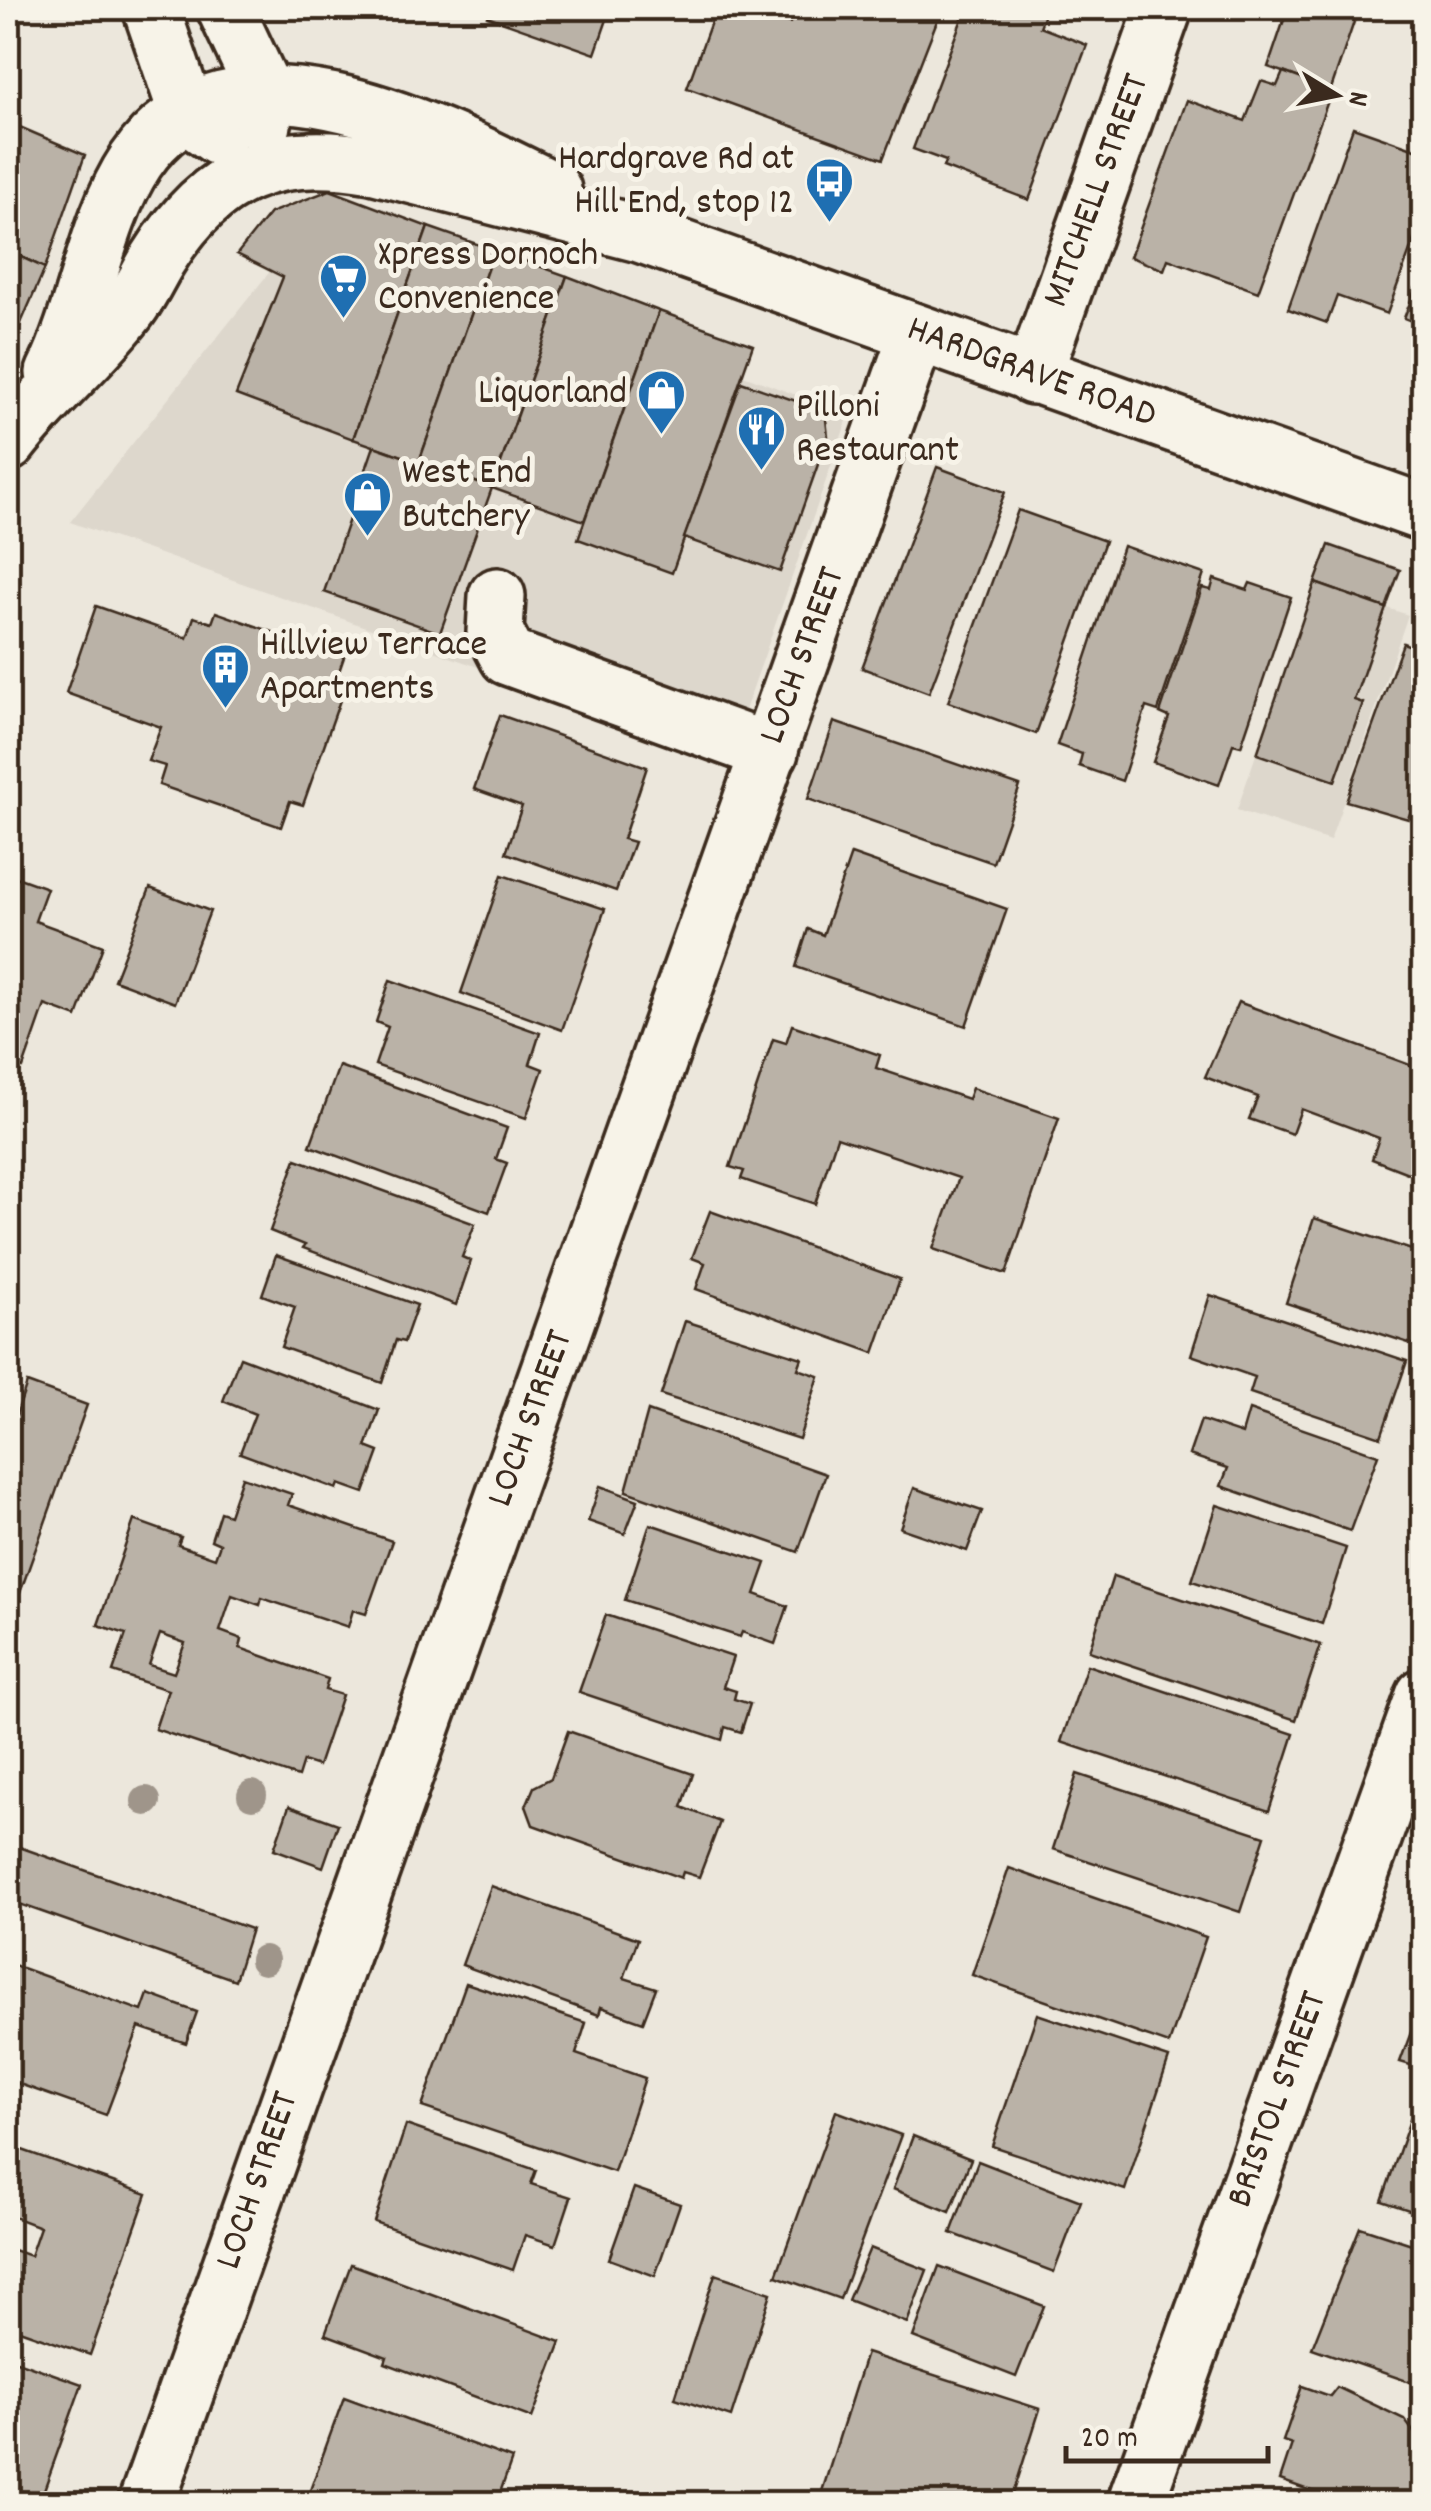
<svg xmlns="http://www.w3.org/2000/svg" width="1431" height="2511" font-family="Dekko,sans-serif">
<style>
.built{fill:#ddd7cc}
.building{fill:#bab2a7;stroke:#3b2a1e;stroke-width:2.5;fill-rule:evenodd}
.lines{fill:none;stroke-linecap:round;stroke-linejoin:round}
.minor-casing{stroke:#3b2a1e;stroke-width:62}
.minor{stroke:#f7f3e8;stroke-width:55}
.tree{fill:#9f958a}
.labels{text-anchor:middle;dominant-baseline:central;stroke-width:10;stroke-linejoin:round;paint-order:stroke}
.poi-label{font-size:38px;fill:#3b2a1e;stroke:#f7f3e8;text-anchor:start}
.street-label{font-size:38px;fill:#3b2a1e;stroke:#f7f3e8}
</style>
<rect width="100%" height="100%" fill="#ece7dc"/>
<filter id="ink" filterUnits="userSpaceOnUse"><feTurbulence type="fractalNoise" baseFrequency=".01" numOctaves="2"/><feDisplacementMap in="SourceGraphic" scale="20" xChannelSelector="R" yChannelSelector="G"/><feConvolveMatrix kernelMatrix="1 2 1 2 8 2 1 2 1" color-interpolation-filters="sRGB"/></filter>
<g filter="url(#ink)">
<!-- built -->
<g class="built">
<polygon points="317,231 658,343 849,415 729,756 70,522 299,235"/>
<polygon points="1315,583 1408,615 1330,841 1237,810"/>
</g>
<!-- building -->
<g class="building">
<polygon points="490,8 611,8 595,54 487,16"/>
<polygon points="716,8 785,8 780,20 790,23 795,8 942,8 883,159 687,88"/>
<polygon points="966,8 1047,8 1040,27 1087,45 1029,200 943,167 946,161 913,149"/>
<polygon points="1288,8 1320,8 1355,19 1331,89 1268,67"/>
<polygon points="1283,72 1332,90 1258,292 1168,259 1164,270 1130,257 1187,100 1245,121 1261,81 1277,86"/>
<polygon points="8,122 85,155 45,268 8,250"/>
<polygon points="1353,127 1424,152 1424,212 1387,314 1337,296 1327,323 1288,309"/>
<polygon points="330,190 428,227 353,439 236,395 283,277 237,254 270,213"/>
<polygon points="428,227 494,250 419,462 353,439"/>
<polygon points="494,250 567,276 492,488 419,462"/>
<polygon points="8,251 45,268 18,330 8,325"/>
<polygon points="1424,266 1424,326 1404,318"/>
<polygon points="567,276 659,311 584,521 492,488"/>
<polygon points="659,311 753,345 672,573 578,539"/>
<polygon points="741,382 825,411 828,436 780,572 684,538"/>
<polygon points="374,446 492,488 440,633 324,592"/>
<polygon points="937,467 1005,492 929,693 862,668"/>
<polygon points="1018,510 1105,541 1036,734 948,702"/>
<polygon points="1329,545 1400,570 1386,608 1315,583"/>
<polygon points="1123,546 1204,574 1158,711 1146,707 1122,781 1079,766 1082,754 1057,745"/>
<polygon points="1214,579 1247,590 1250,583 1291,597 1241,746 1233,744 1219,785 1153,762 1169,717 1160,713 1202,588 1211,590"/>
<polygon points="1315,583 1386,608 1354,700 1363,703 1335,781 1257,754"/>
<polygon points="96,606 187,638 194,617 212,623 216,612 344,657 335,683 345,686 303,805 290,801 281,827 159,785 165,766 148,761 161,727 66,693"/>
<polygon points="1403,643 1424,651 1424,808 1413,804 1408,819 1346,801"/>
<polygon points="500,715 647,767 623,839 634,842 616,891 506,853 522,806 474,789"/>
<polygon points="834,722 1020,786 993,863 808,799"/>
<polygon points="851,854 1007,909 966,1026 796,967 808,929 823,935"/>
<polygon points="8,874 47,888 35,921 103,946 77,1017 45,1005 23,1068 8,1063"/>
<polygon points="502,875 605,909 562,1030 461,993"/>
<polygon points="150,888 210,911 175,1003 114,980"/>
<polygon points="390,980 540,1033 530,1064 543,1069 526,1118 375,1065 388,1027 376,1022"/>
<polygon points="1238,1002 1424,1070 1424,1157 1420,1156 1413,1175 1372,1159 1379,1138 1301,1109 1292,1134 1249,1119 1258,1097 1205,1077"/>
<polygon points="792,1025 880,1055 876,1068 968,1099 972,1088 1059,1118 1006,1274 933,1249 959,1178 837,1137 815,1204 741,1179 744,1171 730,1167 773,1039 786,1043"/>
<polygon points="339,1066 507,1128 496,1159 507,1163 489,1212 310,1146"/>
<polygon points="296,1159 475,1224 462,1257 471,1261 456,1305 303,1248 305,1245 270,1231"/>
<polygon points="710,1211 900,1279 874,1353 696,1289 705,1263 692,1258"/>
<polygon points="1314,1218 1424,1254 1424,1348 1286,1303"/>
<polygon points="276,1255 417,1305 404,1342 396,1340 382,1383 281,1347 295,1307 262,1295"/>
<polygon points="1210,1295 1407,1361 1381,1437 1250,1393 1255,1377 1191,1355"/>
<polygon points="685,1321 802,1358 798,1369 819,1376 799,1439 661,1395"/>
<polygon points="240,1357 379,1410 366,1447 379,1452 364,1493 339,1484 337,1489 240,1453 255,1414 223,1401"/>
<polygon points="27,1383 87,1405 20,1593 8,1589 8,1439"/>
<polygon points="1249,1410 1378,1455 1350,1531 1221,1486 1228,1468 1189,1455 1201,1420 1242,1434"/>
<polygon points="648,1411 826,1474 798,1552 626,1491"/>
<path d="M242 1477 292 1494 288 1505 392 1541 366 1614 353 1610 348 1627 262 1598 260 1605 232 1595 220 1631 242 1639 240 1648 328 1679 325 1690 342 1695 318 1766 303 1761 298 1777 155 1729 168 1690 113 1672 126 1634 98 1625 134 1520 181 1537 178 1545 215 1558 220 1544 211 1540 220 1512 229 1515ZM160 1634 185 1643 174 1673 149 1665Z"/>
<polygon points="600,1486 638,1500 625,1534 588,1521"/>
<polygon points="914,1488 982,1511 967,1551 900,1528"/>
<polygon points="1217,1505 1346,1548 1322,1624 1192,1581"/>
<polygon points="650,1524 766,1563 755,1594 788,1606 775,1644 742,1632 740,1637 625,1600"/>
<polygon points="1113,1576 1321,1645 1296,1720 1089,1651"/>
<polygon points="606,1615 733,1657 723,1687 736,1691 734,1699 750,1704 741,1732 725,1727 722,1740 579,1692"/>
<polygon points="1087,1665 1294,1734 1269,1811 1061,1742"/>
<polygon points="568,1731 693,1774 682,1807 720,1822 699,1877 683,1872 681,1878 533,1825 526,1806 534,1787 551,1778"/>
<polygon points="1077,1774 1265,1836 1240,1912 1053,1849"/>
<polygon points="289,1806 338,1824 323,1867 274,1849"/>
<polygon points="8,1843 251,1929 235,1980 8,1900"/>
<polygon points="1009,1868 1206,1937 1169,2044 972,1975"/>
<polygon points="491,1886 638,1939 624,1978 656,1988 643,2022 601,2007 599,2015 462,1965"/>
<polygon points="8,1963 142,2011 148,1994 197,2012 186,2043 139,2027 106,2115 8,2080"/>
<polygon points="466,1983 586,2023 576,2054 645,2078 614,2172 422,2107"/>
<polygon points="1424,1997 1424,2069 1400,2062"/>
<polygon points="1037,2014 1169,2058 1125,2190 992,2146"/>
<polygon points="1415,2105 1424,2108 1424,2215 1382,2201"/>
<polygon points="836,2111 901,2135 840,2299 776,2276"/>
<polygon points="406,2125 536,2170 531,2184 571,2197 555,2245 525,2235 513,2270 374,2222"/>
<polygon points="913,2136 971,2159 950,2212 893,2189"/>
<polygon points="8,2145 147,2194 90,2355 8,2326 8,2248 30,2256 40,2227 8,2215"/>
<polygon points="978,2161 1081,2201 1054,2272 951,2233"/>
<polygon points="634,2188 680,2204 655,2276 609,2259"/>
<polygon points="1360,2227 1424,2248 1424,2387 1312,2348"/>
<polygon points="870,2248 927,2270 907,2323 848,2300"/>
<polygon points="351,2264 561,2342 532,2418 385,2363 387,2357 325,2334"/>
<polygon points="939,2266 1044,2306 1016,2377 913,2337"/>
<polygon points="715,2274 771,2293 731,2417 675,2398"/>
<polygon points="866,2353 1040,2409 1010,2504 818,2504"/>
<polygon points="8,2358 82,2384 39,2504 8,2497"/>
<polygon points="1302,2386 1330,2396 1337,2387 1404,2419 1418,2438 1410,2462 1422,2467 1417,2480 1424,2486 1418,2501 1348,2504 1280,2480 1292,2444 1283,2441"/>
<polygon points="344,2397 512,2459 496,2504 305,2504"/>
</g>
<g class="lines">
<defs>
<g id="minor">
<polyline points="151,8 188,116 218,137"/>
<polyline points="225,8 265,93 263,125"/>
<path d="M54 373C87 306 95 223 136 161 230 22 443 135 553 190"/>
<polyline points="1033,376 1164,8"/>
<path d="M8 443C44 396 90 358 126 312 139 296 147 277 158 259 211 173 274 147 372 165L640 234 1424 513"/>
<polyline points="497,596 495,632 508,657 770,752"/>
<polyline points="146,2504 917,334"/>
<polyline points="1135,2504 1424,1696"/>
</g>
</defs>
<!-- minor casing -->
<use href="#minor" class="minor-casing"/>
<!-- minor -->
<use href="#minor" class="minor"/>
</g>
<!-- trees -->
<g class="tree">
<circle cx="252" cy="1795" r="15"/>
<circle cx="146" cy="1801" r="15"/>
<circle cx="264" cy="1960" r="15"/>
</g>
</g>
<!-- icons -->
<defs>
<symbol id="bus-pin" viewBox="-11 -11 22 30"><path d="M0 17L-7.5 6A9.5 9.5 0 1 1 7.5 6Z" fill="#1f6fb2" stroke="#f7f3e8"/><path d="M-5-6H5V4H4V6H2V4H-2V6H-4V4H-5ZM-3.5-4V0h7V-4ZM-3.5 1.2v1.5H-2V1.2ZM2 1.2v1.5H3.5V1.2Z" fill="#fff"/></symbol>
<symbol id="supermarket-pin" viewBox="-11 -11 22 30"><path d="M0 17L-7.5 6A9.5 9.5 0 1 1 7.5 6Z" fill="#1f6fb2" stroke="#f7f3e8"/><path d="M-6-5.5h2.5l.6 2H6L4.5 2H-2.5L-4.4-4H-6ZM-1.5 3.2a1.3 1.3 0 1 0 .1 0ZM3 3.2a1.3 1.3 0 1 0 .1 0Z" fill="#fff"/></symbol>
<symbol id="shop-pin" viewBox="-11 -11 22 30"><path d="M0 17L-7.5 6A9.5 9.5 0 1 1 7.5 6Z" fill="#1f6fb2" stroke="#f7f3e8"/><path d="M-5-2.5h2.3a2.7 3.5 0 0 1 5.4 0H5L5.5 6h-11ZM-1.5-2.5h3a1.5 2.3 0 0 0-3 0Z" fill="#fff"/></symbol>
<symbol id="restaurant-pin" viewBox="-11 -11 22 30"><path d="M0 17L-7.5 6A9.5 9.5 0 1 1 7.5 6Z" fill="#1f6fb2" stroke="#f7f3e8"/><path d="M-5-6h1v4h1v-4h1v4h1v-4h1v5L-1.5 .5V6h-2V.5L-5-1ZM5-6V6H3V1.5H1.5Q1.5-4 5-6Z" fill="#fff"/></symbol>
<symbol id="building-pin" viewBox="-11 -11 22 30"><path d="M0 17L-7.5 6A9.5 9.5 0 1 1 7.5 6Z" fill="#1f6fb2" stroke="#f7f3e8"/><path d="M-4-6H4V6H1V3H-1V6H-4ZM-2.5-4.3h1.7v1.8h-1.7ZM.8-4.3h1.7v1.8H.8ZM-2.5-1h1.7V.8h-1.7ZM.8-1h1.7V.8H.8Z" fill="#fff"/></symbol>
</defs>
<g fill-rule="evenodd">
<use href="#bus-pin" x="802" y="154" width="55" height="75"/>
<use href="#supermarket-pin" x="316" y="250" width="55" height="75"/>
<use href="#shop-pin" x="634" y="366" width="55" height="75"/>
<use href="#restaurant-pin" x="734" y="402" width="55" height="75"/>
<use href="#shop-pin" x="340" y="468" width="55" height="75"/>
<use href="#building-pin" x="198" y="640" width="55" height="75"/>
</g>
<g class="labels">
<!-- poi labels -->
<g class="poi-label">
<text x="794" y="160" text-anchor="end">Hardgrave Rd at<tspan x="794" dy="44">Hill End, stop 12</tspan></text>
<text x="378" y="256">Xpress Dornoch<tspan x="378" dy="44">Convenience</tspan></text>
<text x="627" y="394" text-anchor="end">Liquorland</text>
<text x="796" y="408">Pilloni<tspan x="796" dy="44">Restaurant</tspan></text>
<text x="402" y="474">West End<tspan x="402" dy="44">Butchery</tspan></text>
<text x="260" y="646">Hillview Terrace<tspan x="260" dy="44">Apartments</tspan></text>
</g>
<!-- street labels -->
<g class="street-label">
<text transform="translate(1098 191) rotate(-70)">MITCHELL STREET</text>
<text transform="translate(1031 374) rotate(20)">HARDGRAVE ROAD</text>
<text transform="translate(804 656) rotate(-70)">LOCH STREET</text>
<text transform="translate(532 1419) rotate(-70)">LOCH STREET</text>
<text transform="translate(1279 2100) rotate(-70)">BRISTOL STREET</text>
<text transform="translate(259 2181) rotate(-71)">LOCH STREET</text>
</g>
</g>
<!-- margin -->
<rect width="1431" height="2511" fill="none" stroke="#f7f3e8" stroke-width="40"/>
<rect x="20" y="20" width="1391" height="2471" fill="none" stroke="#3b2a1e" stroke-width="4" filter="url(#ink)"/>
<!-- north arrow -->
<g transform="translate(1336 95) rotate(100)" stroke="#f7f3e8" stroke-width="8" paint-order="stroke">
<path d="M0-8L18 38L0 25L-18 38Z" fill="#3b2a1e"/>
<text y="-15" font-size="28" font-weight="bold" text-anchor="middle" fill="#3b2a1e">N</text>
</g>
<!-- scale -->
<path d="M1066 2446v15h202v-15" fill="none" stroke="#3b2a1e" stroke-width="5"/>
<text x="1081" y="2446" font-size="30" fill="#3b2a1e" stroke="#f7f3e8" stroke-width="8" paint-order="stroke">20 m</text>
</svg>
